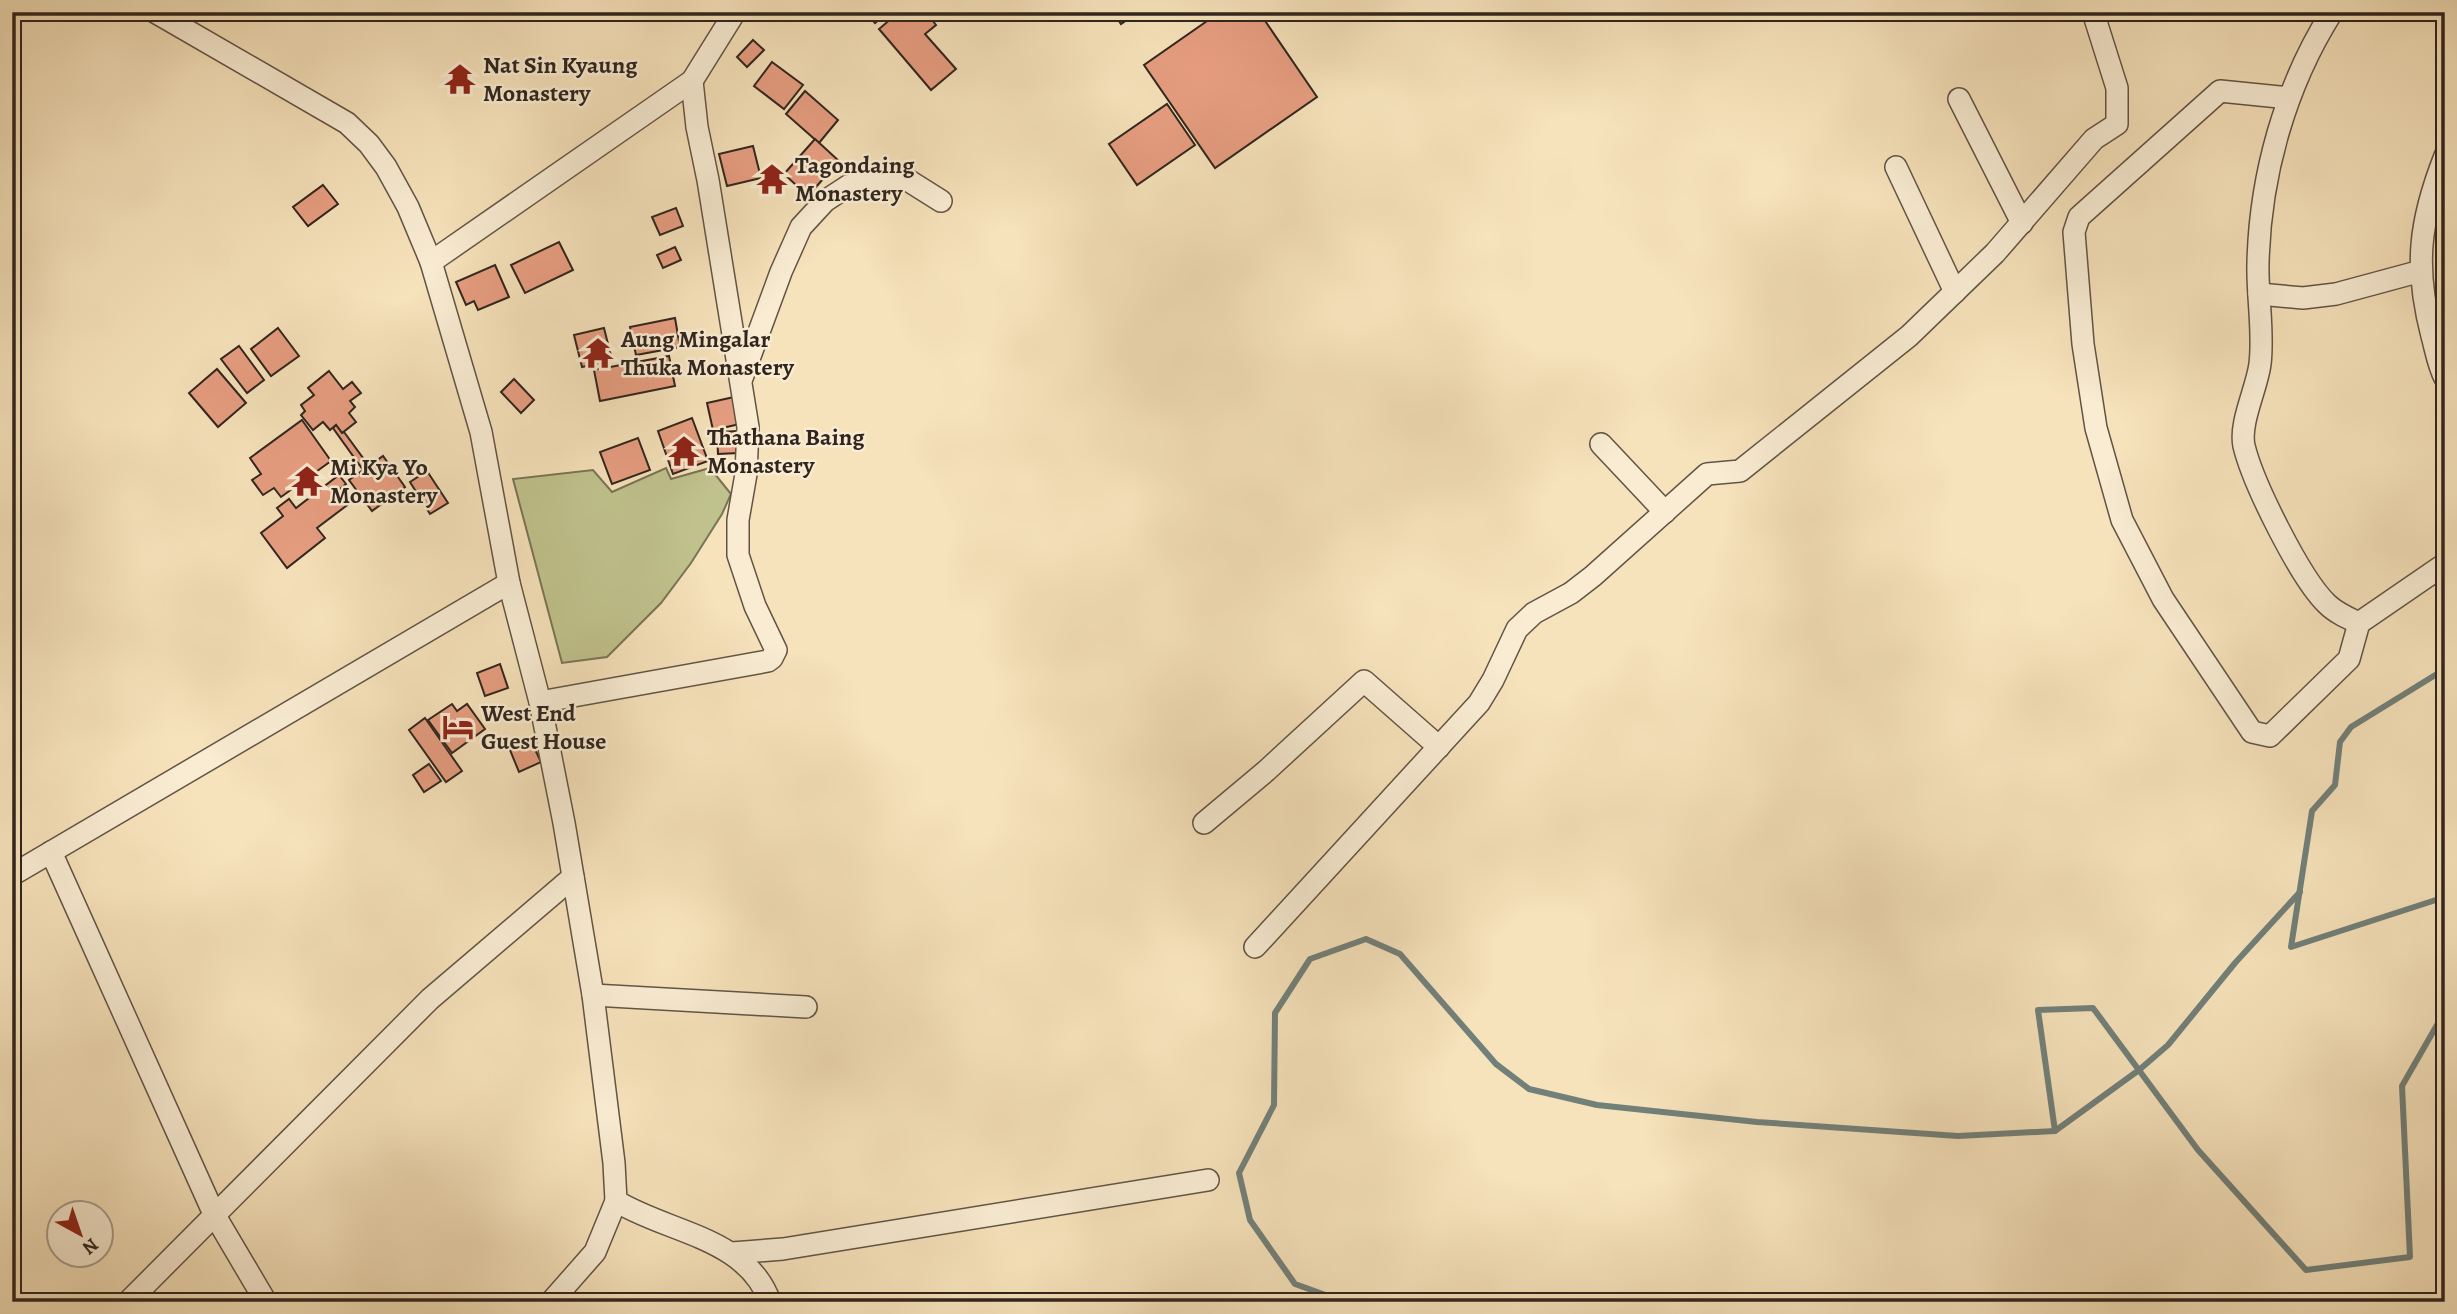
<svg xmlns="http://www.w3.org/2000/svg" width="2457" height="1314" font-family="Alegreya,serif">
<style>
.green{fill:#c0c28d;stroke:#787456;stroke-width:2}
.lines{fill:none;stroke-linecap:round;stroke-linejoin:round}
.stream{stroke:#72807a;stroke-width:6}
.building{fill:#e79e81;stroke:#30251e;stroke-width:2}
.street-casing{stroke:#625445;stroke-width:24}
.street{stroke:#f9ecd3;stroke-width:21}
.labels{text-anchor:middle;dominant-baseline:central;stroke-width:5;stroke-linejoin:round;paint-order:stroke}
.poi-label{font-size:24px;font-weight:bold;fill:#30251e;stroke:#f9ecd3;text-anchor:start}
</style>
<rect width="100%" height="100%" fill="#f6e2bb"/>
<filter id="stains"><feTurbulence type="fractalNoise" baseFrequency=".00286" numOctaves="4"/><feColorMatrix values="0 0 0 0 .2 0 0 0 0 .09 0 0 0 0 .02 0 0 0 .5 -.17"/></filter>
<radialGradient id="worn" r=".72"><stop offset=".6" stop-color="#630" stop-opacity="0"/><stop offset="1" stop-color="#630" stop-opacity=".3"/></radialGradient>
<!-- green -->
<polygon class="green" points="666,468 671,479 710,468 731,494 722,514 691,563 661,603 607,657 562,663 513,479 593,470 612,492"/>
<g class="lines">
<!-- stream -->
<g class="stream">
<polyline points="2445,669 2351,727 2340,742 2335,785 2312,811 2291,947 2445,897"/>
<polyline points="2055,1131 2038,1010 2093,1008 2198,1150 2306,1270 2410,1257 2402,1086 2445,1011"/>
<polyline points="1345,1302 1295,1284 1250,1220 1239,1173 1274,1105 1275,1013 1310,959 1366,939 1400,954 1496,1064 1529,1089 1597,1105 1757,1122 1958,1136 2055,1131 2139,1070 2168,1045 2235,963 2300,892"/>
</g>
</g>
<!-- building -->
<g class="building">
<polygon points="866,12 888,12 875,23"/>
<polygon points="899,12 926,12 936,25 925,34 956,69 931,90 879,29"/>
<polygon points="1113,12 1138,12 1121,24"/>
<polygon points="1220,12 1259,12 1317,97 1215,168 1144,65"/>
<polygon points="753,40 764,50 747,67 737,57"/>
<polygon points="772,62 803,85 784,109 754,86"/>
<polygon points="805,91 838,120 819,143 786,114"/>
<polygon points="1167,104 1195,145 1137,185 1109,144"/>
<polygon points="815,139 839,161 808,196 784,174"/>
<polygon points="753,146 761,178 727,186 719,154"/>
<polygon points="323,185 338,204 308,226 293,207"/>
<polygon points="676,208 683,226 660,235 652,217"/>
<polygon points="559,242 573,270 525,293 511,265"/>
<polygon points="675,247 681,260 663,268 657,255"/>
<polygon points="495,265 509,297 478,310 474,301 466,305 456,282"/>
<polygon points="675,318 680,347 636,355 630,327"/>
<polygon points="278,328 299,356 271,376 251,349"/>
<polygon points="604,328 612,360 582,367 574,335"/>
<polygon points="239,346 264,380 247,393 221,359"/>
<polygon points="669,356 675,386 600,401 594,370"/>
<polygon points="217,369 246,403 218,427 189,393"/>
<polygon points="329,371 343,389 352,382 361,393 350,401 355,407 349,413 356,422 342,433 336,425 330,430 323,422 313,430 301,415 305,411 301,405 314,395 308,388"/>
<polygon points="514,379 534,400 521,413 501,392"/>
<polygon points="734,397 740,424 713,430 707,403"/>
<polygon points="692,418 708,461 673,474 658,431"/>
<polygon points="302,420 331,461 281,497 274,488 263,495 252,480 261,474 250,458"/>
<polygon points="336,425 342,433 344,432 369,466 383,456 405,487 372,511 349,480 363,470 333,428"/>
<polygon points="739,431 739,453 718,454 717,432"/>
<polygon points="638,438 650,470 612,484 600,452"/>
<polygon points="427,471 448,503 430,514 410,482"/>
<polygon points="339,475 346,484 340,489 350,503 317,528 325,538 287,568 261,533 283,516 277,508 289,499 296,508"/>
<polygon points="500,664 508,688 485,696 477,673"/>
<polygon points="452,704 457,711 467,704 485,729 452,753 428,720"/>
<polygon points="425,718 462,771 446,782 409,730"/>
<polygon points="531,741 541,762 519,772 510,750"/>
<polygon points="429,764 441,781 424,792 413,775"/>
</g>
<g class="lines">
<defs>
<g id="street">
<path d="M155 12 347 123 369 144 386 167 408 207 431 262 481 432 509 583 540 702 564 823 593 995 614 1163 616 1201C668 1233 747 1237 770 1302"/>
<path d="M2332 12C2285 86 2260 176 2258 263 2257 296 2264 331 2260 364 2257 388 2239 423 2244 446 2253 483 2300 578 2327 604 2336 613 2348 618 2359 623"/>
<polyline points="2442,12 2445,14"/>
<polyline points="2289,98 2220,91 2079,217 2074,232 2083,344 2096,428 2122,520 2163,599 2252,732 2270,736 2349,659 2359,623 2445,564"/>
<polyline points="1959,99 2022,223"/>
<path d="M2445 156C2419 222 2414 267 2432 336 2436 350 2438 365 2445 378"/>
<polyline points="1896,167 1955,292"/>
<polyline points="431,262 692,81 735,12"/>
<polyline points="2259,294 2303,298 2336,294 2421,271"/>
<polyline points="742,378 781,272 801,227 825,201 848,186 874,179 906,179 941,201"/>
<polyline points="1601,444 1665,512"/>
<polyline points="540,702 768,661 772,658 776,650 755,606 738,555 738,520 746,474 748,427 708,180 697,127 692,81"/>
<polyline points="1204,823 1266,771 1364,681 1439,747"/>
<polyline points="51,852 214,1214 266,1302"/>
<polyline points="12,875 509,583"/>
<polyline points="1255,947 1479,703 1493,680 1517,629 1534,613 1571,593 1593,576 1707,474 1740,471 1909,336 1995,253 2094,139 2117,124 2117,88 2093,12"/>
<polyline points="593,995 806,1007"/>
<polyline points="732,1253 783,1249 1208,1180"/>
<polyline points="128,1302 430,999 573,877"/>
<polyline points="551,1302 595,1252 616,1201"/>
</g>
</defs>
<!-- street casing -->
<use href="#street" class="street-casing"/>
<!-- street -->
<use href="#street" class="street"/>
</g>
<!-- icons -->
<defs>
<symbol id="temple-bare" viewBox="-9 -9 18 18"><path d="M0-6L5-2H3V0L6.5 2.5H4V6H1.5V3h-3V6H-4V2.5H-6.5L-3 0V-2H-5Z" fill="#8f2418" stroke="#f9ecd3" stroke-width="2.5" paint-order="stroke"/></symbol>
<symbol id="hotel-bare" viewBox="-9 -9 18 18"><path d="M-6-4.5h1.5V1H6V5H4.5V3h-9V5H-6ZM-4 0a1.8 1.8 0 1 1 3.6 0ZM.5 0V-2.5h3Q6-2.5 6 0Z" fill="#8f2418" stroke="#f9ecd3" stroke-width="2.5" paint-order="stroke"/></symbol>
</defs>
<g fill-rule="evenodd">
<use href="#temple-bare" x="438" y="57" width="44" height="44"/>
<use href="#temple-bare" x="750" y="157" width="44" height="44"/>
<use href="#temple-bare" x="576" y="331" width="44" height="44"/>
<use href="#temple-bare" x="662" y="429" width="44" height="44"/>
<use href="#temple-bare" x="285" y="459" width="44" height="44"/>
<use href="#hotel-bare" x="436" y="705" width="44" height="44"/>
</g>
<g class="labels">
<!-- poi labels -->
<g class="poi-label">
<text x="483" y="65">Nat Sin Kyaung<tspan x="483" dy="28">Monastery</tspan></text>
<text x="795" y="165">Tagondaing<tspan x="795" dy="28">Monastery</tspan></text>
<text x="621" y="339">Aung Mingalar<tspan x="621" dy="28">Thuka Monastery</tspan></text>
<text x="707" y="437">Thathana Baing<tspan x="707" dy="28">Monastery</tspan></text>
<text x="330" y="467">Mi Kya Yo<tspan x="330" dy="28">Monastery</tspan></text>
<text x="481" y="713">West End<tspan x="481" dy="28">Guest House</tspan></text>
</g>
</g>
<!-- margin -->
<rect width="2457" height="1314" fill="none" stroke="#f6e2bb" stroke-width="42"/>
<rect x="14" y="14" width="2429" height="1286" fill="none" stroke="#30251e" stroke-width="3.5"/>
<rect x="21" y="21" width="2415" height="1272" fill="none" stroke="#30251e" stroke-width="2"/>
<!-- north arrow -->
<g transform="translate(80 1234) rotate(140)"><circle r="33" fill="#f9ecd3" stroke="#a99c8b" stroke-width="2"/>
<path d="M0-5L12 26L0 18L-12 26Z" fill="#8f2418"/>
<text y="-10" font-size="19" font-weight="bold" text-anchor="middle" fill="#30251e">N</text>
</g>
<rect width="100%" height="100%" filter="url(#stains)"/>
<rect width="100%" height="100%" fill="url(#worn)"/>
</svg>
